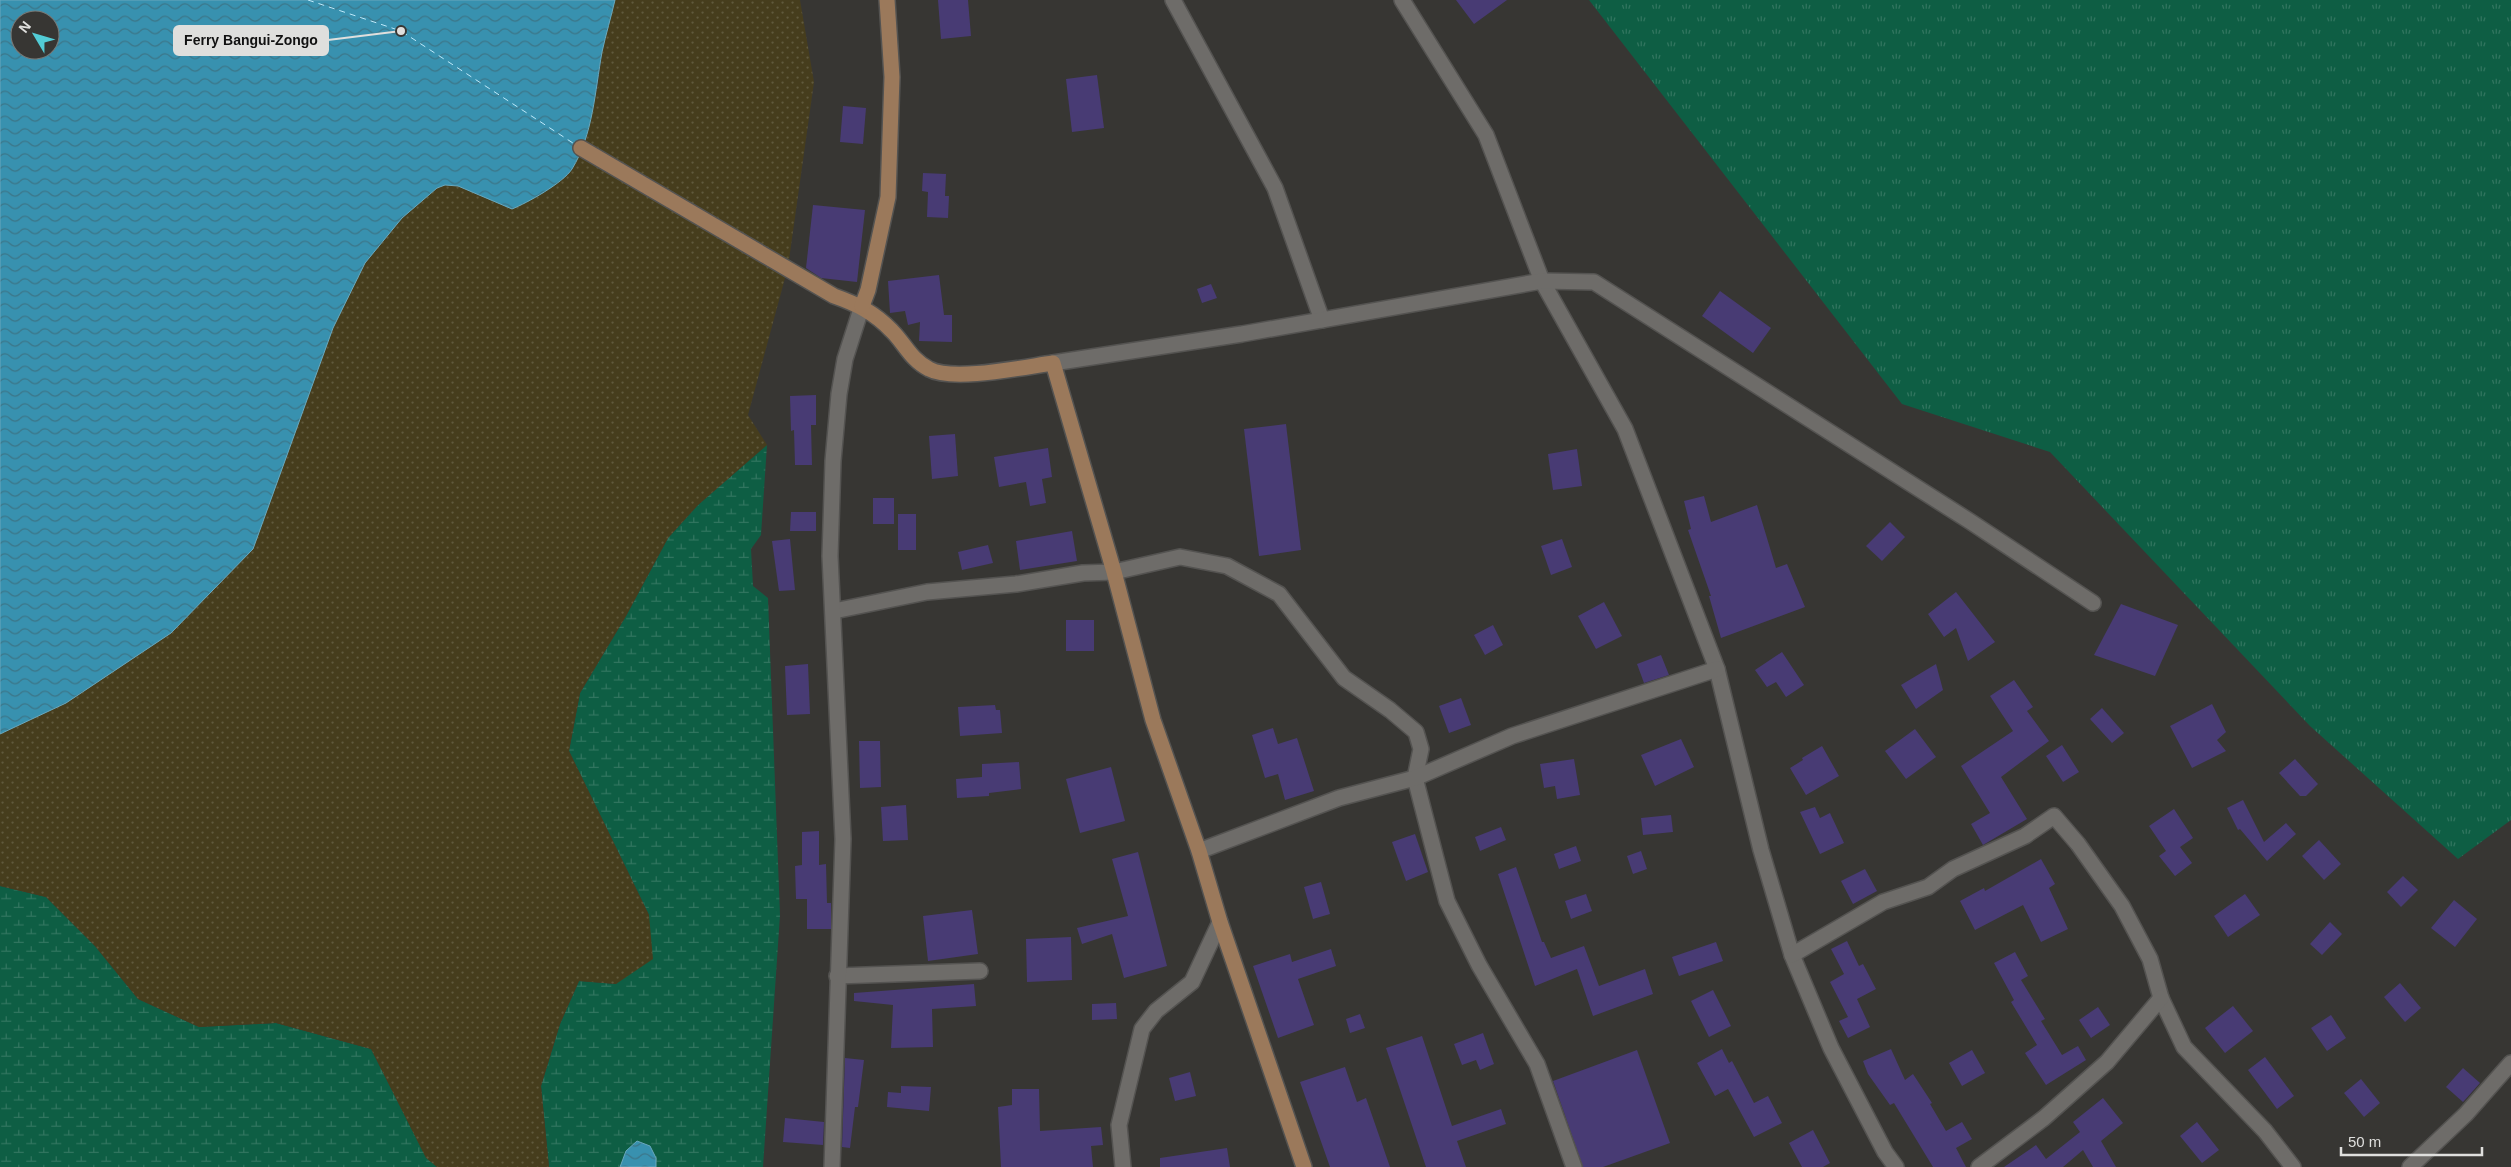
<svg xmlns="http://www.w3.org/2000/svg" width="2511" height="1167" font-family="Arial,sans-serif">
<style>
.grass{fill:url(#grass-tufts)}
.wetland{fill:url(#wetland-marsh)}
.sand{fill:url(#sand-dots)}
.water{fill:url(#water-waves);stroke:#6aa8bd;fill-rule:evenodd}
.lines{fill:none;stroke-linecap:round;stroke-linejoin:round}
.ferry{stroke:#bee9fa;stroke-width:1;stroke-dasharray:6 5;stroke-linecap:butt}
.building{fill:#483b74}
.minor-casing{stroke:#545351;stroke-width:18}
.major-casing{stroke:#545351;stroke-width:18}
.minor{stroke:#6e6c69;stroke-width:15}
.major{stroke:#9b795b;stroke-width:15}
.leader{fill:none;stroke:#dfdfdd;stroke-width:2}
.callout-dot{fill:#dfdfdd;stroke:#373633;stroke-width:2}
.callout{fill:#dfdfdd;stroke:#dfdfdd;stroke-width:2}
.callout-label{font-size:14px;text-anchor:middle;font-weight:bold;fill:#111}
</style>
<defs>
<pattern id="grass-tufts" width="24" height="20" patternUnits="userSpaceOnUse" patternTransform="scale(1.25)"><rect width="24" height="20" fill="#0e5e44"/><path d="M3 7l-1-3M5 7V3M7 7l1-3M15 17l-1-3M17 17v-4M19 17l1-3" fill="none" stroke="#31755f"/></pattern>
<pattern id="wetland-marsh" width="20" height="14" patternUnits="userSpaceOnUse" patternTransform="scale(1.25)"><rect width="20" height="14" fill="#0e5e44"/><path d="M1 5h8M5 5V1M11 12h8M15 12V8" fill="none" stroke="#31755f"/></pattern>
<pattern id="sand-dots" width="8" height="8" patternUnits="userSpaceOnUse" patternTransform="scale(1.25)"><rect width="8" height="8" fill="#463d1d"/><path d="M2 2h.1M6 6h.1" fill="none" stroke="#60593d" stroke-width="1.8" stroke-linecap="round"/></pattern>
<pattern id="water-waves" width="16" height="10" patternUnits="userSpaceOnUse" patternTransform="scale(1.25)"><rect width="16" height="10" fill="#3891af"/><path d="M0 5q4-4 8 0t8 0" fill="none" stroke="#3c7689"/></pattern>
</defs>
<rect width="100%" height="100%" fill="#373633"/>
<!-- grass -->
<polygon class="grass" points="1589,0 2511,0 2511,820 2458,859 2310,726 2050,452 1902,404"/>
<!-- wetland -->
<g class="wetland">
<polygon points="767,445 761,535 751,549 753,586 768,598 780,915 763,1167 656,1167 656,1158 626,1151 620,1167 549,1167 541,1086 560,1024 579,981 616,984 649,915 569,751 580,693 626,616 668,538 698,505"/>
<polygon points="0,886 46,897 95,946 138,999 199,1027 276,1023 371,1049 426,1157 437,1167 0,1167"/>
</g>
<!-- sand -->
<polygon class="sand" points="615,0 800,0 814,82 788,267 748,415 767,445 698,505 668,538 626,616 580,693 569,751 649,915 653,959 616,984 579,981 560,1024 541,1086 549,1167 437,1167 426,1158 371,1049 276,1023 199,1027 138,999 95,946 46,897 0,886 0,734 66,703 171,633 253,549 333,328 365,263 402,218 437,188 445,185 458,186 512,209 525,202 586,138 598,85 602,52"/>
<!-- water -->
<g class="water">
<path d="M0 0H615C611 17 606 34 602 52 595 91 593 135 572 169 563 183 527 203 512 209L458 186 445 185 437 188 402 218 365 263 333 328 253 549 171 633 66 703 0 734ZM20 20H50V50H20Z"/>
<polygon points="637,1141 650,1146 656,1158 656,1167 620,1167 626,1151"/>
</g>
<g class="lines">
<!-- ferry -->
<polyline class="ferry" points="308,0 401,31 576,145"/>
</g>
<!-- building -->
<g class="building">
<polygon points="938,0 968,0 971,36 941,39"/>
<polygon points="1456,0 1507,0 1474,24"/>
<polygon points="1097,75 1104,128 1072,132 1066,79"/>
<polygon points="843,106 866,108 863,144 840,142"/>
<polygon points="923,173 946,174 945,196 949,196 948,218 927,217 928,192 922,191"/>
<polygon points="813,205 865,210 857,282 821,278 806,268"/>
<polygon points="939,275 944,315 952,315 952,342 919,341 920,322 908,325 905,311 890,313 888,281"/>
<polygon points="1211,284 1217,298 1202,303 1197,289"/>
<polygon points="1720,291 1771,328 1753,353 1702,316"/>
<polygon points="816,395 816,425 811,425 812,465 795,465 794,430 791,431 790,396"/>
<polygon points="1286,424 1301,550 1259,556 1244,429"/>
<polygon points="955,434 958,476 932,479 929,436"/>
<polygon points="1048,448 1052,477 1042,479 1046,503 1030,506 1026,482 999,487 994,457"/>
<polygon points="1577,449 1582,486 1553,490 1548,454"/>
<polygon points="1704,496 1711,522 1757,505 1776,568 1787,564 1805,607 1721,638 1709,596 1711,596 1688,530 1691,529 1684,501"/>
<rect x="873" y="498" width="21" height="26"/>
<polygon points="791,512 816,512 816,531 790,531"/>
<rect x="898" y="514" width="18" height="36"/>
<polygon points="1890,522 1905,537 1882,561 1866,546"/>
<polygon points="1072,531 1077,561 1020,570 1016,541"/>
<polygon points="790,539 795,590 779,591 772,541"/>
<polygon points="1562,539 1572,567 1551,575 1541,546"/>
<polygon points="988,545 993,563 962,570 958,552"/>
<polygon points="1956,592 1995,642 1968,661 1956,628 1944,637 1928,614"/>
<polygon points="1604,602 1622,636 1596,649 1578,616"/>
<polygon points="2121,604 2178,625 2155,676 2094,655"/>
<rect x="1066" y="620" width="28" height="31"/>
<polygon points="1493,625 1503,645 1485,655 1474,635"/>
<polygon points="1782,652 1804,685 1786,697 1776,682 1767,687 1755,670"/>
<polygon points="1661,655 1669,675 1644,683 1637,664"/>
<polygon points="808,664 810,714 787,715 785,666"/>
<polygon points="1936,664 1943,690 1916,709 1901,685"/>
<polygon points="2014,680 2033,707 2027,711 2049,741 2001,777 2027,819 1983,845 1971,824 1990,813 1961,766 2013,731 1990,696"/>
<polygon points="1461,698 1471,725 1449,733 1439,706"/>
<polygon points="2212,704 2226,732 2217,740 2226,751 2192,768 2170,726"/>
<polygon points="995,705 996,710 1000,710 1002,733 960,736 958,707"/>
<polygon points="2102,708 2124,733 2112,743 2090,719"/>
<polygon points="1273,728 1278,744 1297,738 1314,791 1285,800 1278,774 1265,778 1252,735"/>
<polygon points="1915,729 1936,757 1906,779 1885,751"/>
<polygon points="1681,739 1694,767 1655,786 1641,755"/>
<polygon points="859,741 880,741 881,787 860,788"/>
<polygon points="2062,745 2079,772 2063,782 2046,756"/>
<polygon points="1822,746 1839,776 1806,795 1790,768 1803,760 1802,758"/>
<polygon points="1574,759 1580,795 1557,799 1555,786 1544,788 1540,764"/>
<polygon points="2295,759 2318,784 2306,796 2300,796 2279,773"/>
<polygon points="1019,762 1021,789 989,793 989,796 957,798 956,779 982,777 982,764"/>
<polygon points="1111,767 1125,821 1080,833 1066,779"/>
<polygon points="2243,800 2264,842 2286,823 2296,834 2267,861 2240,829 2238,830 2227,808"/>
<polygon points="906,805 908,840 883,841 881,807"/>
<polygon points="1815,807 1820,818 1830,813 1844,843 1820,854 1800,812"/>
<polygon points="2174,809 2193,838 2180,847 2192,863 2175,876 2159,856 2166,851 2149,826"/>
<polygon points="1671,815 1673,832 1643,835 1641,818"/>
<polygon points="1501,827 1506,840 1480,851 1475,837"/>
<polygon points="819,831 819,865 826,864 827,903 831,903 831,929 807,929 807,899 796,899 795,866 802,865 802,832"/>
<polygon points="1415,834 1428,872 1406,881 1392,842"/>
<polygon points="2319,840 2341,864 2324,880 2302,856"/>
<polygon points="1576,846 1581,861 1559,869 1554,854"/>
<polygon points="1641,851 1647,869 1633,874 1627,856"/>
<polygon points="1138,852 1167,966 1124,978 1112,934 1082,944 1077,928 1128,916 1112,859"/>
<polygon points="2041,859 2055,884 2049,888 2068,929 2041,942 2023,905 1975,930 1960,901 1984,888 1985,891"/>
<polygon points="1516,867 1542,942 1544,942 1551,958 1584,946 1599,986 1645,969 1653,994 1593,1016 1577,969 1535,986 1498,874"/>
<polygon points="1865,869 1877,891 1853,904 1841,881"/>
<polygon points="2403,876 2418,890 2401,907 2387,892"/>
<polygon points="1321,882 1330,914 1313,919 1304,887"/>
<polygon points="1586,894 1592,911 1571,919 1565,901"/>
<polygon points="2245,894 2260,915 2228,937 2214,916"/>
<polygon points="2454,900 2477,919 2455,947 2431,928"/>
<polygon points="972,910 978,954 928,961 923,916"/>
<polygon points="2330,922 2342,934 2322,955 2310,944"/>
<polygon points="1071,937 1072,980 1027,982 1026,939"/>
<polygon points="1847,941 1859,966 1863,964 1876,989 1857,999 1870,1027 1848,1038 1839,1021 1848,1017 1830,982 1844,974 1831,949"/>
<polygon points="1716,942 1723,961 1679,976 1672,957"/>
<polygon points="1331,949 1336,966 1298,979 1314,1025 1278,1038 1253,966 1290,954 1292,962"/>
<polygon points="2015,952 2028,976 2021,980 2045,1019 2041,1021 2062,1055 2078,1046 2086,1060 2046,1085 2025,1053 2037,1045 2011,1002 2014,1000 1994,963"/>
<polygon points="2400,983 2421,1008 2405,1022 2384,997"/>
<polygon points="974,984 976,1006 932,1009 933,1047 891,1048 893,1005 854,1001 854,993"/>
<polygon points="1713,990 1731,1026 1709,1037 1691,1001"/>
<polygon points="1116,1003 1117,1019 1092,1020 1092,1004"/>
<polygon points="2233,1006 2253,1031 2225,1053 2205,1028"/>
<polygon points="2098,1007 2110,1025 2091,1038 2079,1020"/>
<polygon points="1360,1014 1365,1028 1350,1033 1346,1019"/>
<polygon points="2331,1015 2346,1038 2327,1051 2311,1028"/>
<polygon points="1483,1033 1494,1064 1480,1070 1476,1060 1462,1065 1454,1044"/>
<polygon points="1422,1036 1452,1126 1501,1109 1506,1124 1457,1141 1466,1167 1426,1167 1386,1048"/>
<polygon points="1722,1049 1729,1063 1732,1061 1754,1103 1768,1096 1782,1123 1754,1137 1728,1089 1715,1096 1697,1063"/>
<polygon points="1891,1049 1905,1080 1913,1074 1932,1103 1930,1104 1946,1131 1962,1122 1972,1139 1956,1148 1966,1167 1933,1167 1894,1103 1890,1105 1868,1074 1863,1061"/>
<polygon points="1637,1050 1670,1143 1603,1167 1583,1167 1553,1081"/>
<polygon points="1972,1050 1985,1073 1962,1086 1949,1063"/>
<polygon points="2265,1057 2294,1096 2277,1109 2248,1070"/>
<polygon points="845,1058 864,1060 858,1107 855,1107 850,1148 842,1147"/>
<polygon points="1345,1067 1357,1102 1366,1098 1390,1167 1330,1167 1300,1082"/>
<polygon points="2463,1068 2480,1083 2463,1102 2446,1087"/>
<polygon points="1190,1072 1196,1096 1175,1101 1169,1078"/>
<polygon points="2361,1079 2380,1103 2364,1117 2344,1093"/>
<polygon points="901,1086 931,1087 929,1111 887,1107 888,1092 901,1093"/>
<polygon points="1012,1089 1039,1089 1040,1131 1101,1127 1103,1145 1091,1146 1093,1167 1001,1167 998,1107 1012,1105"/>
<polygon points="2103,1098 2123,1123 2101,1141 2116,1167 2093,1167 2083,1150 2063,1167 2004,1167 2036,1145 2046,1159 2080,1132 2073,1122"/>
<polygon points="785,1118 824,1122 823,1145 783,1142"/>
<polygon points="2197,1122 2219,1150 2202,1163 2180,1136"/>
<polygon points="1813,1130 1830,1163 1823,1167 1802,1167 1789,1143"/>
<polygon points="1227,1148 1230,1167 1160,1167 1160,1158"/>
</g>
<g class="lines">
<defs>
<g id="minor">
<polyline points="1173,0 1275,188 1322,320"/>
<polyline points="1402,0 1486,135 1542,281 1625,429 1717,669 1761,850 1792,955 1831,1048 1885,1152 1896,1167"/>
<polyline points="1053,363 1242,334 1542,281 1594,282 1971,522 2093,603"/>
<polyline points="834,611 927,592 1016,584 1083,573 1114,572 1180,557 1227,566 1279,594 1344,678 1390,710 1416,732 1421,749 1415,778 1447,901 1479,965 1537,1064 1574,1167"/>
<polyline points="1199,851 1339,798 1415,778 1512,736 1717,669"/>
<polyline points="1792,955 1883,902 1928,887 1953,869 2025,836 2054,816 2078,844 2122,906 2150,959 2161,998 2184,1047 2265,1131 2293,1167"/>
<polyline points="837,976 980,971"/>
<polyline points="832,1167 843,839 830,556 833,461 839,394 845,359 862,306"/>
<polyline points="1123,1167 1119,1125 1142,1029 1156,1011 1192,982 1220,922"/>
<polyline points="1979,1167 2044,1118 2107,1062 2161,998"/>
<polyline points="2410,1167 2466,1114 2511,1063"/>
</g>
<g id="major">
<path d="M581 148 834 296C857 304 875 313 892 331 905 344 911 360 929 369 953 382 1024 367 1053 363L1114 572 1153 720 1199 851 1220 922 1304 1167"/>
<polyline points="862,306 868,290 888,197 892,77 887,0"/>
</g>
</defs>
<!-- minor casing -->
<use href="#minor" class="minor-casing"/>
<!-- major casing -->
<use href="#major" class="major-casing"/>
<!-- minor -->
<use href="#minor" class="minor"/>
<!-- major -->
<use href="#major" class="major"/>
</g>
<!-- callouts -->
<path class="leader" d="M401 31L328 40"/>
<circle class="callout-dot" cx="401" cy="31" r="5"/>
<rect class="callout" x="174" y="26" width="154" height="29" rx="5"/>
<g class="callout-label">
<text x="251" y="45">Ferry Bangui-Zongo</text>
</g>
<!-- north arrow -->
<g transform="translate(35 35) rotate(308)"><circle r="24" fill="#373633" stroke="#7a7a77"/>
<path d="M0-4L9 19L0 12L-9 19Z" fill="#52ccd6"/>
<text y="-8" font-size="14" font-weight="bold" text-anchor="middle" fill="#dfdfdd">N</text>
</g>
<!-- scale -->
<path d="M2341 1147v8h141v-8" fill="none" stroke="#dfdfdd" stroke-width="2.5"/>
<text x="2348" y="1147" font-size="15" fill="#dfdfdd" stroke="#373633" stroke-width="4" paint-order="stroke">50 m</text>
</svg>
